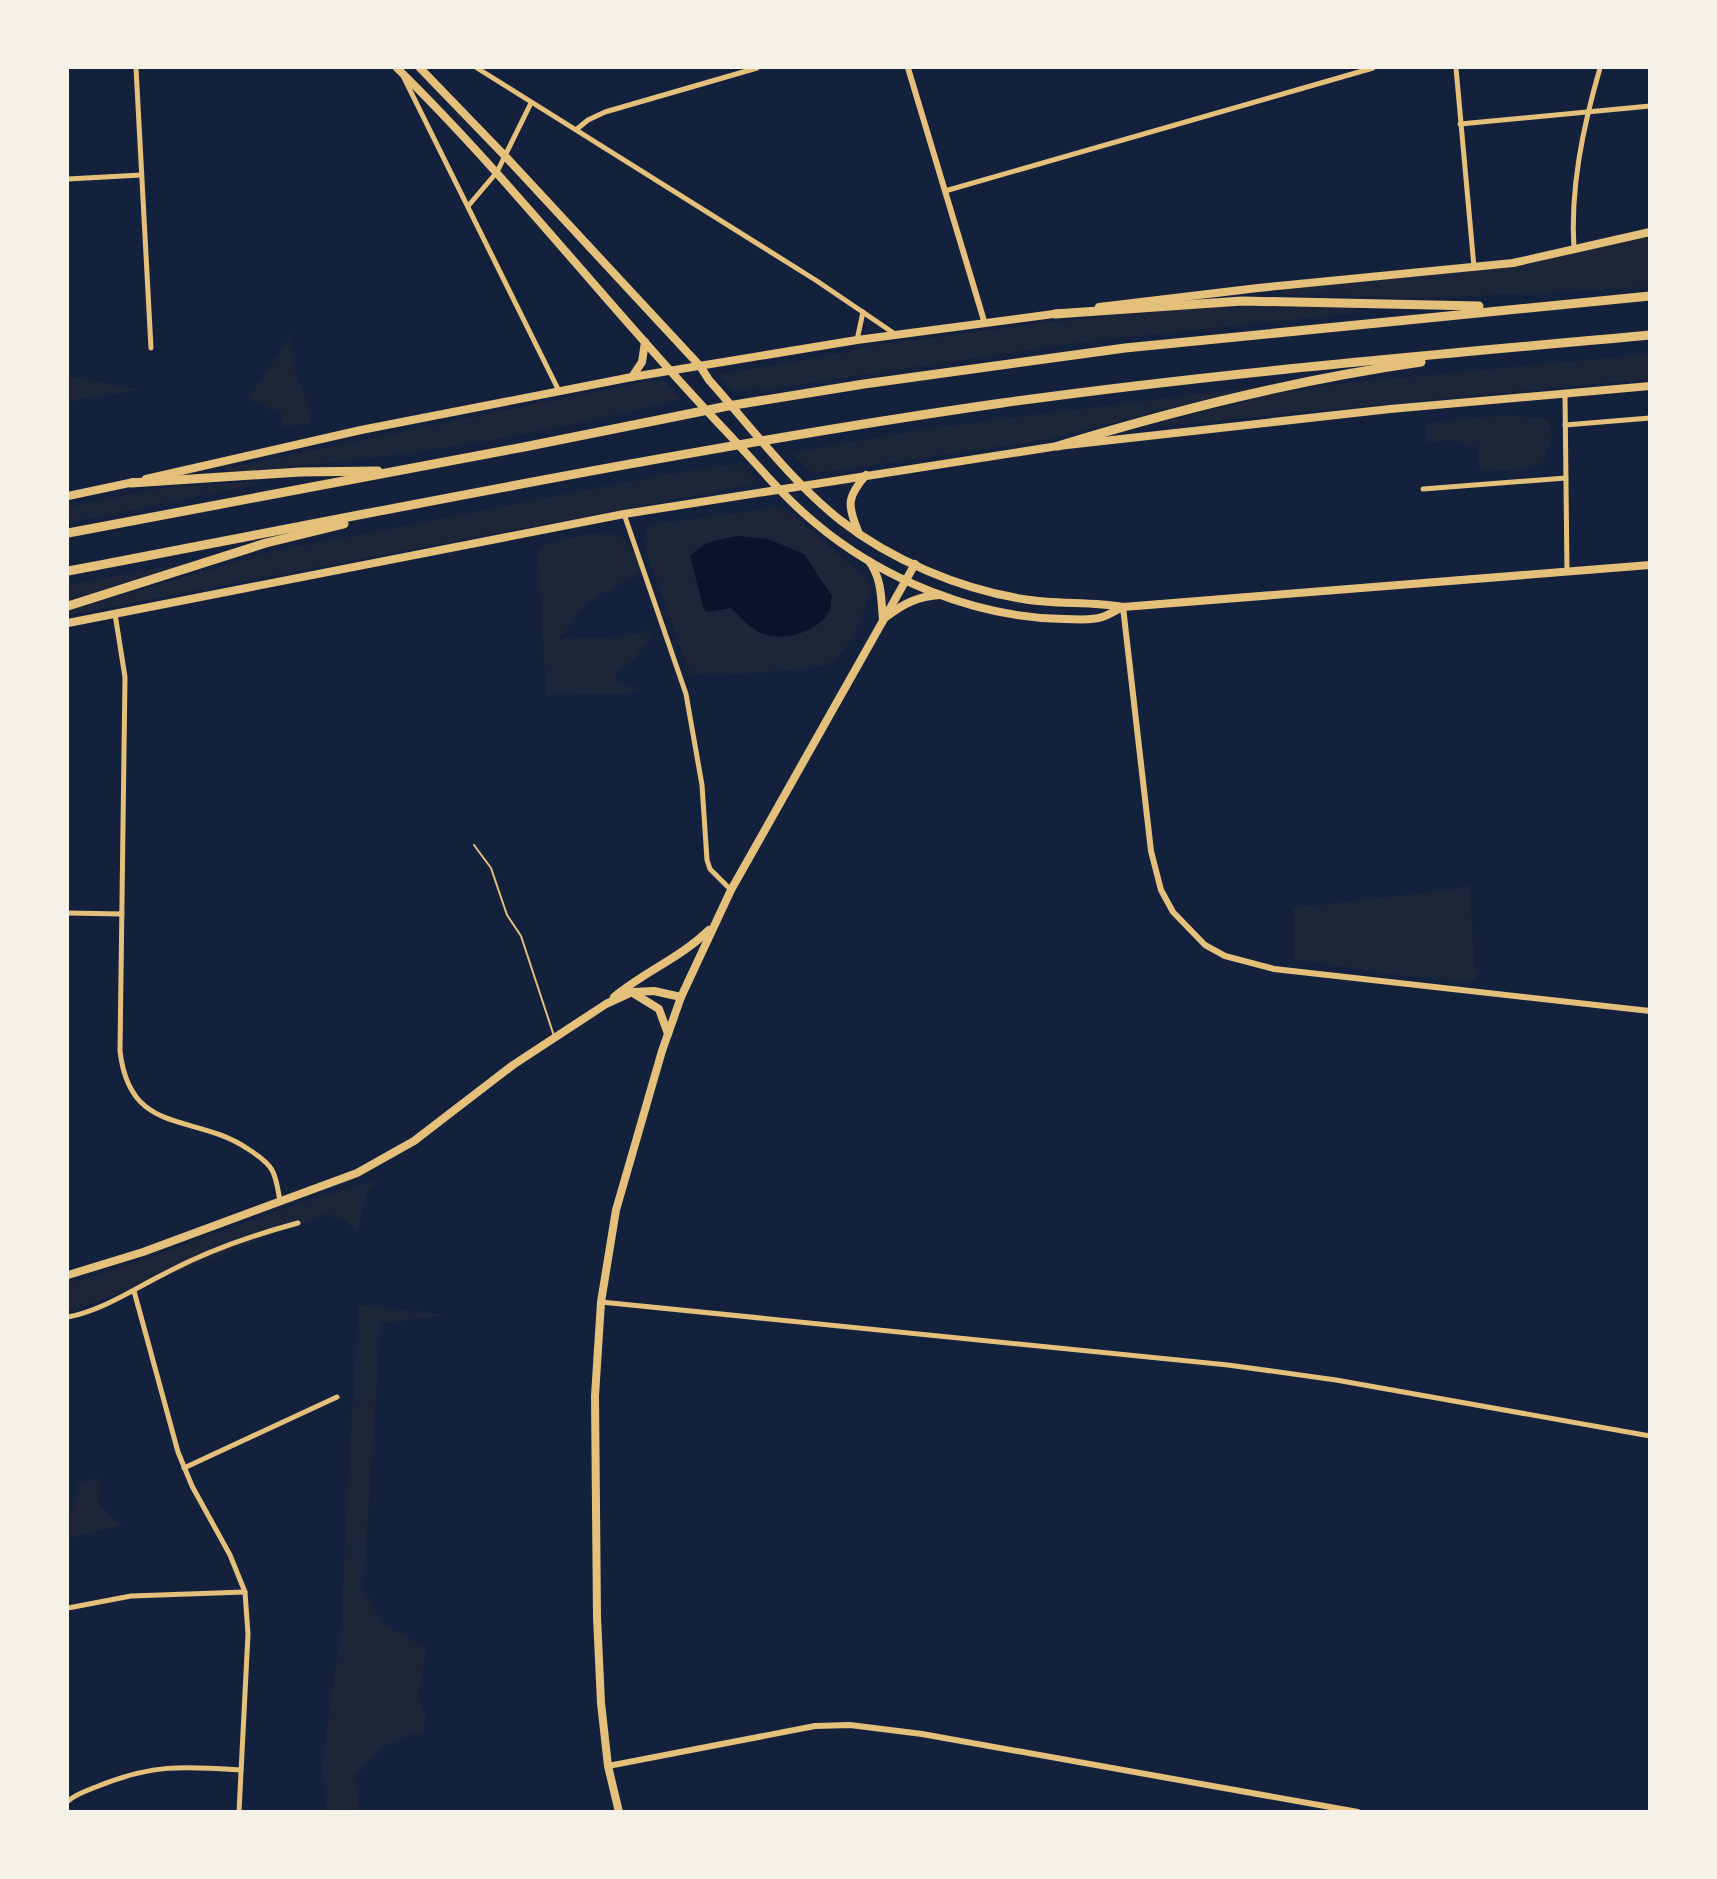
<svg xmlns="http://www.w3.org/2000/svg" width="1717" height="1879" font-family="Mulish,sans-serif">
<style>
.green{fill:#1d2539}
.water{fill:#0b132b}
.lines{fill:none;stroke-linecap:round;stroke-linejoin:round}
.service{stroke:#e5c07b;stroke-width:2}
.minor{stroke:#e5c07b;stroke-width:5}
.tertiary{stroke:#e5c07b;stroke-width:6}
.secondary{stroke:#e5c07b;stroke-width:8}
.motorway{stroke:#e5c07b;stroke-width:9}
</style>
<rect width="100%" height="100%" fill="#14213d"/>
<!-- green -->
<g class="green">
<polygon points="1649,236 1649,287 1435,298 1284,294 1283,289 1522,266 1616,242"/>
<polygon points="1215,305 1354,308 1365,312 1090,341 762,390 754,387 733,391 718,375 848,352 873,345 1044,323"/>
<polygon points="291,335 293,365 307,401 310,423 282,427 282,415 249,397"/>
<polygon points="1649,354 1649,379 1162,426 1162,422 1277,393 1317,386"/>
<polygon points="68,376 141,390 68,401"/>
<path d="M663 380 681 399C532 438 380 461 227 472V468L622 386Z"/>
<polygon points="1260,386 1044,440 819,473 812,473 791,453 925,429"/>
<path d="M1505 415 1547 419 1552 436 1544 462C1521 471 1504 472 1480 468L1476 447 1454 440 1427 443 1426 423Z"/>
<polygon points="741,463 756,480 751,485 68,615 68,611 270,552 669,474"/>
<polygon points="258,481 258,484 68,523 68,507 160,488"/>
<path d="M779 507 797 518 865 578C867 582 869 587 869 591 870 607 845 656 831 663 818 669 702 679 690 673L645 549 644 536 649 525 662 523Z"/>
<path d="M611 533C628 536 635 552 640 567L637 574 593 599 578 611 571 625 558 639 620 637 653 630 635 659 616 672V680L639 690 622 694 546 695 538 554 541 546 547 544 588 534Z"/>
<polygon points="180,564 180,566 68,600 68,585"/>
<polygon points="1470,884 1474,966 1479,975 1470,982 1395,975 1294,959 1293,908 1450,890"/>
<path d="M378 1180 366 1195 358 1232 346 1220 326 1214 144 1285 86 1306 68 1309V1283C173 1254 272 1207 378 1180Z"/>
<path d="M358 1305 447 1315 381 1323 363 1590 383 1624 427 1648 418 1697 426 1716 423 1732C389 1741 377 1748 355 1775L360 1811H326L322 1762 340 1636Z"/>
<polygon points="100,1478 99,1505 122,1525 68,1538 68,1518 71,1516 79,1482"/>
</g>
<!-- water -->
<path class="water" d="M737 536 768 539 804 554 832 596C831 600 831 606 830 610 818 634 777 644 755 630 746 624 739 614 731 608L707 612 704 609 690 557C702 541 719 540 737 536Z"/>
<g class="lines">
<!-- service -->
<polyline class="service" points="474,845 491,868 507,915 521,936 554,1036"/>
<!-- minor -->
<g class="minor">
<polyline points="136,68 151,348"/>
<polyline points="477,68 817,281 895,334"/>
<polyline points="1456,68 1474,267"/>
<polyline points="404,78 559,391"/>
<polyline points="1460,124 1650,106"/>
<polyline points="577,129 588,120 605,112 757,68"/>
<polyline points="68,179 141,175"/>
<polyline points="945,191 1373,68"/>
<polyline points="469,205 497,172 531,103"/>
<path d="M1574 250C1570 188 1583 127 1600 68"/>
<polyline points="857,340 863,312"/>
<polyline points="1565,394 1567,572"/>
<polyline points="1565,425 1650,418"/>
<polyline points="1423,489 1566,478"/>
<polyline points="624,514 686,694 702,785 707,860 710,869 731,890"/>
<path d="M115 614 125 677 120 1051C130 1137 193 1112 248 1149 256 1154 267 1161 272 1170 277 1179 278 1191 280 1201"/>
<polyline points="68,913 122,914"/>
<polyline points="134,1291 178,1452 192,1486 230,1555 245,1592 248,1634 239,1812"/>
<polyline points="601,1302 1228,1365 1336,1380 1650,1436"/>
<path d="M68 1317C103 1310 132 1290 164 1274 205 1252 253 1235 298 1223"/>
<polyline points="184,1468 337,1397"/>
<polyline points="68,1608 131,1596 245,1592"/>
<path d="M68 1801C76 1794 86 1791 96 1787 151 1764 183 1766 241 1770"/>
</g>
<!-- tertiary -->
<g class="tertiary">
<polyline points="908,68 985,324"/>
<polyline points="1123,607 1151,851 1161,890 1173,912 1205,945 1225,956 1274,969 1650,1011"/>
<polyline points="608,1766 815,1726 850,1725 922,1734 1358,1812"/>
</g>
<!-- secondary -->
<g class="secondary">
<path d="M397 68C512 181 610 309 721 426 751 457 780 494 814 522 881 579 976 618 1064 619 1076 619 1091 621 1102 617 1109 615 1116 610 1123 607"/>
<path d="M420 68 505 156 700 366 709 380C751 427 791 481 840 520 891 560 960 589 1023 599 1057 605 1090 601 1123 607L1650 565"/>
<polyline points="1099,307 1258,288 1513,263 1650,232"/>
<polyline points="632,377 642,362 645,342"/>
<polyline points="146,479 361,430 632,377 857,340 1061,313"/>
<polyline points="68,496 134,482"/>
<path d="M858 531C847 505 847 497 866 475"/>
<path d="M869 561C882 579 881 598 883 620"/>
<path d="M886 617C903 604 918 596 940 595"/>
<polyline points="68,623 624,514 1058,446 1390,409 1650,386"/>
<polyline points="633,993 659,1009 668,1034"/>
<path d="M614 997C644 972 680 958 709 930"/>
<polyline points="68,1275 143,1252 357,1173 414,1141 513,1065 606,1004 632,992 654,991 681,997"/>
<polyline points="619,1812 608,1766 601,1703 597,1617 595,1396 601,1302 616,1210 662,1051 681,997 731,890 915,564"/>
</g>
<!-- motorway -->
<g class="motorway">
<polyline points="1055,314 1242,301 1479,306"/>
<path d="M1058 446C1179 409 1295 380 1421 362"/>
<polyline points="131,483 300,472 378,471"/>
<polyline points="68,533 524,447 728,406 864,384 1125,348 1650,296"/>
<path d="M68 571C378 512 688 448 1002 403 1217 373 1433 355 1650 335"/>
<polyline points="68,606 266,543 344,524"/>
</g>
</g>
<!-- border -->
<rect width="1717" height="1879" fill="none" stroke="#f6f1e7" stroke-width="138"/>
</svg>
